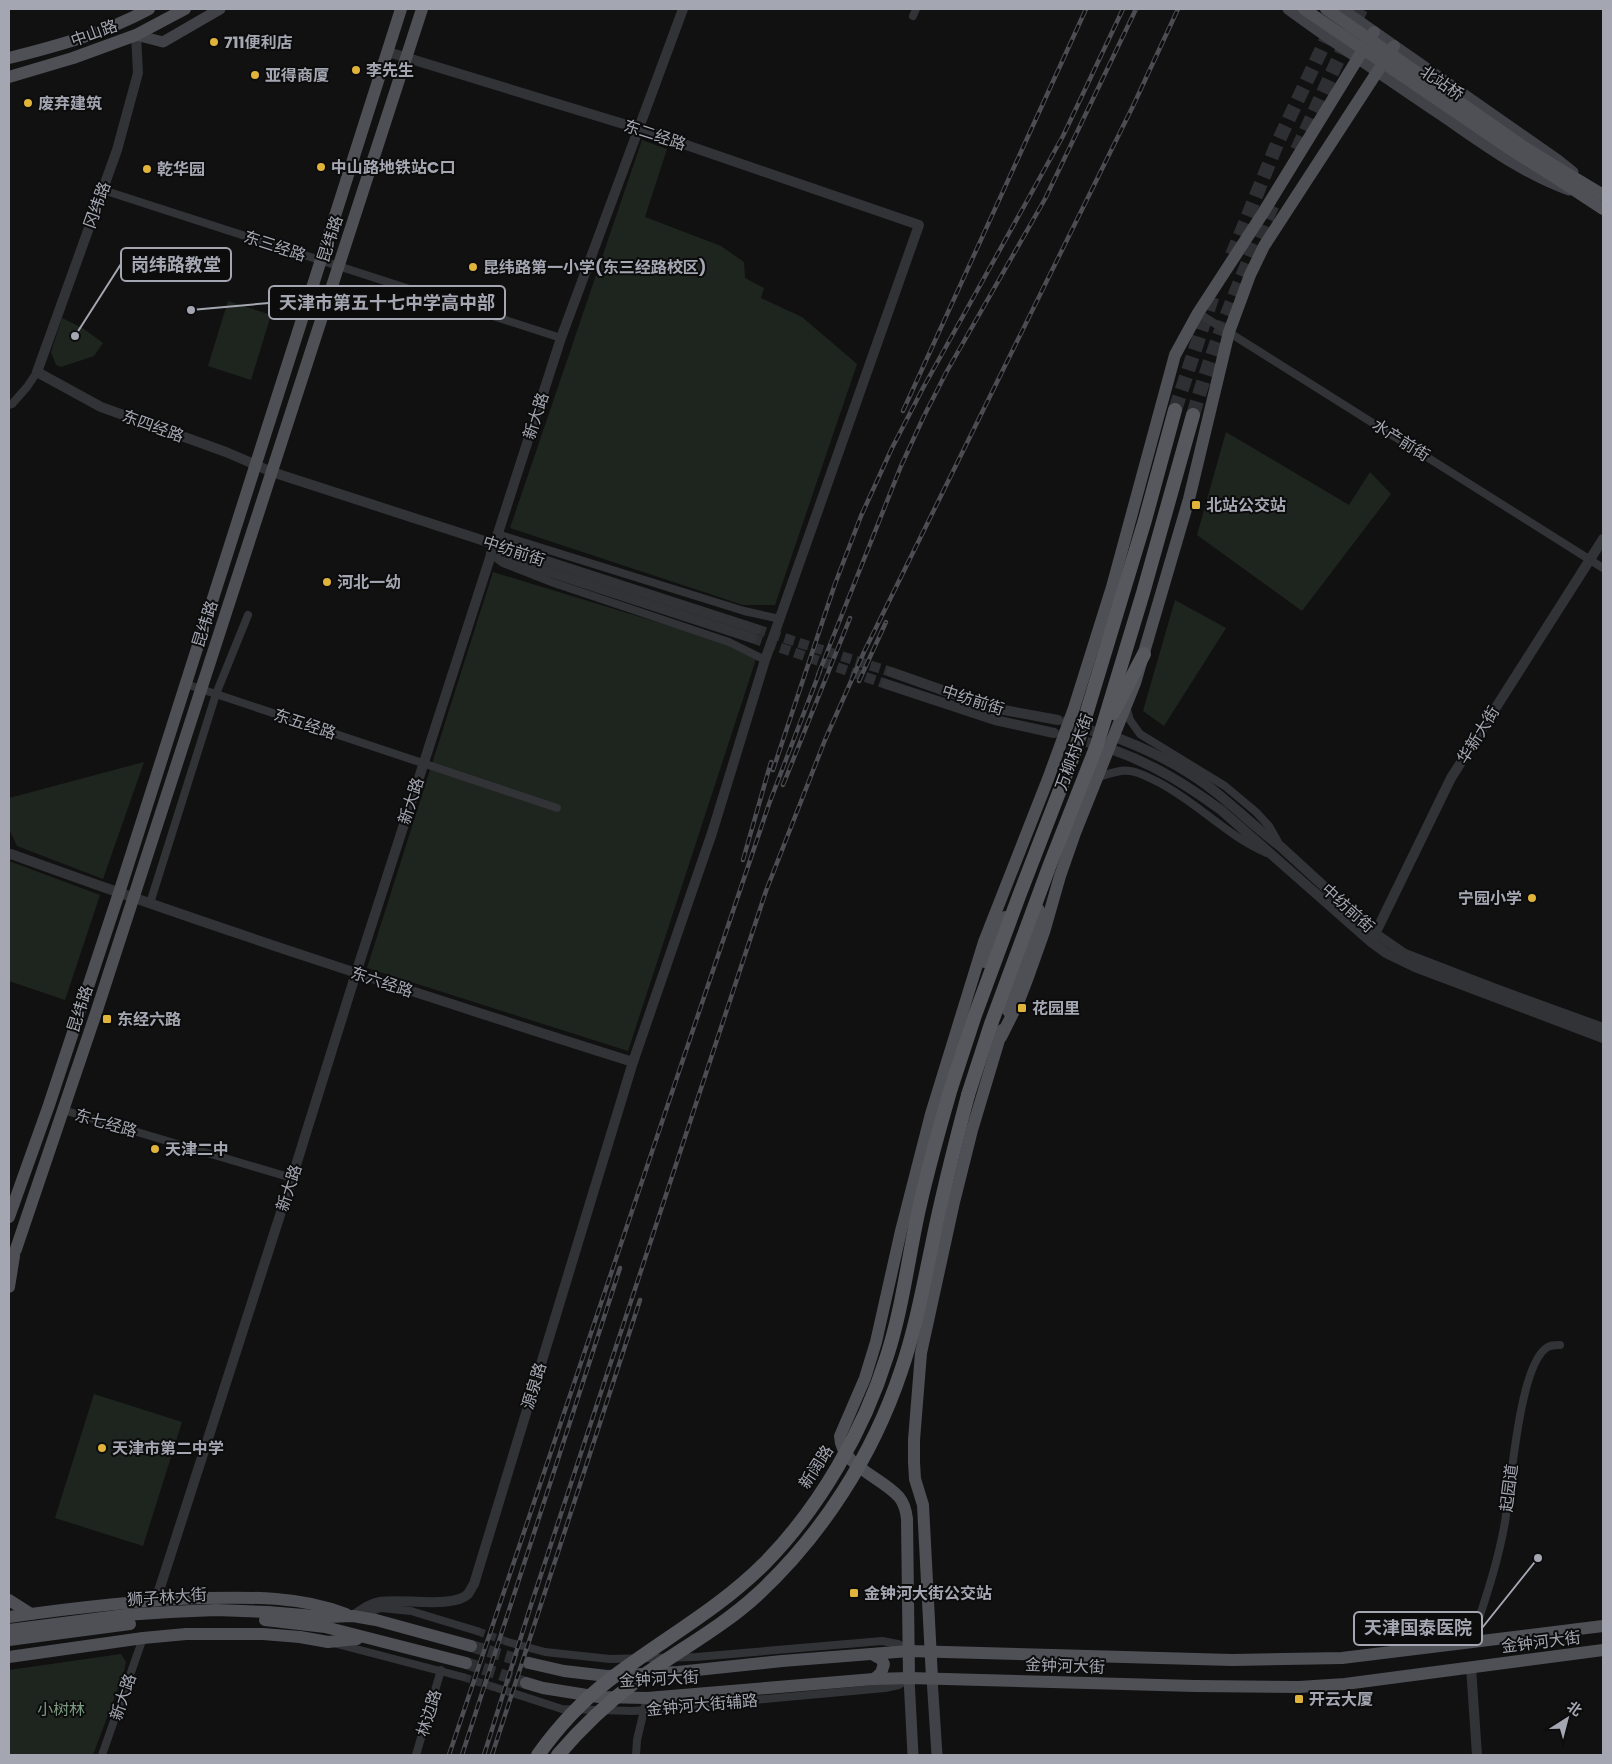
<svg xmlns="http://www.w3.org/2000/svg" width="1612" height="1764" font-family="Poppins,'Noto Sans SC',sans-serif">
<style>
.green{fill:#1e251f}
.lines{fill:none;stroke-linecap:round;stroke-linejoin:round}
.minor-tunnel{stroke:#2e2f32;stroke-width:8;stroke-dasharray:8 4;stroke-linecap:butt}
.tertiary-tunnel{stroke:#2e2f32;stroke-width:10;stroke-dasharray:10 5;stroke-linecap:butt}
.primary-tunnel{stroke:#2e2f32;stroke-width:12;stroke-dasharray:12 6;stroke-linecap:butt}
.trunk-tunnel{stroke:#2e2f32;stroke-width:14;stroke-dasharray:14 7;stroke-linecap:butt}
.minor{stroke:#323337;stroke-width:8}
.tertiary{stroke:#323337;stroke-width:10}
.secondary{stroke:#414247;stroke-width:11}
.primary{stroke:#4f5056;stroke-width:12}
.trunk{stroke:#57585e;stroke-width:14}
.rail-casing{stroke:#4c4d52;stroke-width:4.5}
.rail{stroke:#0c0c0d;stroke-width:2.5;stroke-dasharray:8;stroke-linecap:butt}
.primary-bridge{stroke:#4f5056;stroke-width:12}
.trunk-bridge{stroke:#57585e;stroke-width:14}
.poi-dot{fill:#e0b33b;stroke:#0c0c0d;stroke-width:2}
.labels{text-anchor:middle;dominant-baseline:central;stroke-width:4;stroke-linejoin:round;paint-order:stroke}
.street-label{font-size:16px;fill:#a4a7b2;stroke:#0c0c0d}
.poi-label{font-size:16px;font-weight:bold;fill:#a4a7b2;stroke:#0c0c0d;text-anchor:start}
.park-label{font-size:16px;fill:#7c9b80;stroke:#0c0c0d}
.leader{fill:none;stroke:#a4a7b2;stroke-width:2}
.callout-dot{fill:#a4a7b2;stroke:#0c0c0d;stroke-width:2}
.callout{fill:#0c0c0d;stroke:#a4a7b2;stroke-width:2}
.callout-label{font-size:18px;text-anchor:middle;font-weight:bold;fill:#a4a7b2}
</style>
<rect width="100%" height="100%" fill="#111112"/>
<!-- green -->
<g class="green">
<polygon points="642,140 667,149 645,217 721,246 744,262 745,278 764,288 761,298 802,317 857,364 775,605 743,605 510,528"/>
<polygon points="228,301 271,315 251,380 208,366"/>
<polygon points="62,318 84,329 103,343 94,356 61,367 56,365 51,352"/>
<polygon points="1226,432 1349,505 1370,472 1391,494 1302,611 1197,535"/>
<polygon points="493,572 758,653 628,1051 367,968"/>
<polygon points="1175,600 1226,628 1164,726 1143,711"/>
<polygon points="144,762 103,879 17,846 9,829 9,798"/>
<polygon points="9,861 100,895 65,1000 9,981"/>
<polygon points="94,1394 182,1422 143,1546 55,1518"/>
<polygon points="121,1654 126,1662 123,1675 93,1755 9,1755 9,1670"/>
</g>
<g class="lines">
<!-- minor-tunnel -->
<g class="minor-tunnel">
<polyline points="477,1631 508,1642"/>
<polyline points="463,1677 494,1687"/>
</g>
<!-- tertiary-tunnel -->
<g class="tertiary-tunnel">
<polyline points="756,629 891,672"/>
<polyline points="752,638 886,684"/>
<polyline points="1062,721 1105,735"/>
<polyline points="1058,734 1104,747"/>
</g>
<!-- primary-tunnel -->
<g class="primary-tunnel">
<polyline points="471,1646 529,1663"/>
<polyline points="466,1663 526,1683"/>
</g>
<!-- trunk-tunnel -->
<g class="trunk-tunnel">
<polyline points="1297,150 1361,9"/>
<polyline points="1232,255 1277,144 1333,25"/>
<polyline points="1175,410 1213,295"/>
<path d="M1193 415C1214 342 1243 272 1274 202"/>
</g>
<!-- minor -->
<g class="minor">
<polyline points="913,16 916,9"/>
<polyline points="103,190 561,338"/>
<polyline points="1198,313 1603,568"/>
<polyline points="9,405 12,404 27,387 37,372"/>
<polyline points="497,534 744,611 780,619"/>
<polyline points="494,556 503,563 554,583 729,642 765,660"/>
<polyline points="186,684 557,808"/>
<polyline points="1126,707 1130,720 1140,734 1225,786 1256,812 1269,826 1278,842"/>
<path d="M1096 778C1106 775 1119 769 1130 771 1140 772 1149 778 1158 782 1197 802 1227 836 1267 853"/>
<polyline points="150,903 216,694 248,615"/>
<polyline points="63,1110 292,1178"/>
<polyline points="358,1615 381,1608 411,1611 477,1631"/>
<polyline points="508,1642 545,1652 610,1659 696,1657 882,1641 898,1644 908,1650"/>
<path d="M1471 1643C1484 1603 1498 1563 1505 1522 1511 1486 1519 1370 1545 1349 1549 1345 1554 1345 1560 1345"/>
<polyline points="337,1644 463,1677"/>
<polyline points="494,1687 562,1709 634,1711 885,1688 899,1685 908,1679"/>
<polyline points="102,1755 143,1638"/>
<polyline points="416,1755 441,1670"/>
<polyline points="636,1755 637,1740 645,1706"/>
</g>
<!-- tertiary -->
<g class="tertiary">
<polyline points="136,35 138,73 117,150 37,372 101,407 226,452 272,472 756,629"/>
<polyline points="491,553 752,638"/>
<polyline points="891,672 993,708 1058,720"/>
<polyline points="886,684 995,720 1054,733"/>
<path d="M1120 739C1154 752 1190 771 1218 794 1239 811 1258 830 1280 846L1376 934 1405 954 1493 988 1603 1028"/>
<path d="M1116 751C1155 765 1188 786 1221 810L1371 942 1386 953 1415 967 1603 1038"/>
<path d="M9 855 11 854C217 929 425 996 633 1062"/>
<polyline points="1373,938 1451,778 1603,539"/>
<polyline points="156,1600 292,1178 356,973 561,338 683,9"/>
<path d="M353 1616C362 1610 369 1604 380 1602 401 1598 453 1609 468 1594 470 1591 472 1587 474 1584L633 1062 712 833 765 660 919 225 640 129 388 52"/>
<polyline points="1471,1667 1477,1755"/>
</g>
<!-- secondary -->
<g class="secondary">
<path d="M1288 9C1337 45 1388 79 1438 113 1481 142 1521 173 1569 190"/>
<polyline points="1342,9 1558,160 1573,172"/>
<polyline points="136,35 163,42 220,9"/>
<polyline points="909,1678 913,1755"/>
<polyline points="932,1678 937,1755"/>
</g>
<!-- primary -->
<g class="primary">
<path d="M9 58C57 46 105 33 149 9"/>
<polyline points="9,77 73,58 136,35 185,9"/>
<polyline points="1568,174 1603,195"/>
<polyline points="1562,182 1603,209"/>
<polyline points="985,962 1005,917"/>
<polyline points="1008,1011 1039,910"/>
<polyline points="1001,1037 1018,1003 1028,977 1044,932 1060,876 1075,833 1135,683 1189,499 1229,332 1250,275 1264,246 1394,46"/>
<polyline points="9,1217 49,1105 119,893 401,9"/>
<polyline points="9,1263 16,1249 96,1013 422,9"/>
<polyline points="9,1287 14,1256"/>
<polyline points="9,1600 31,1614"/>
<path d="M9 1617C73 1608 138 1600 203 1598 251 1597 301 1596 346 1614"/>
<polyline points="265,1620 325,1627 466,1663"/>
<polyline points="9,1630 125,1615 170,1612 216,1610 268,1612 327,1617 353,1616 376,1620 471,1646"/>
<polyline points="9,1640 130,1624"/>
<polyline points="872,1654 881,1659 884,1664 881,1673 874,1679"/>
<polyline points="9,1657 143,1638 186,1634 263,1634 300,1637 328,1642 357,1639"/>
<polyline points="529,1663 564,1671 607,1676 678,1672 782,1661 909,1651 1232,1660 1342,1658 1603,1626"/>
<path d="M909 1678 907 1519C906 1510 904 1503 899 1497 882 1477 841 1466 840 1436L865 1378 876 1342 901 1231 931 1114 984 942 1048 779 1074 708 1112 587 1175 355 1198 313 1263 213 1374 32"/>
<polyline points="932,1678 923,1505 915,1479 914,1462 914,1440 921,1353 954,1202 972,1130 1002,1030"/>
<polyline points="526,1683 543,1688 599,1697 647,1698 874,1679 909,1678 1195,1686 1299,1687 1345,1684 1603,1650"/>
</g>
<!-- trunk -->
<g class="trunk">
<polyline points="1113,713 1144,654"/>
<polyline points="951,1088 975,1015 1019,896 1075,751 1145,520 1175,410"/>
<polyline points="968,1095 991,1024 1049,867 1097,745 1143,593 1193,415"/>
</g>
<defs>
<g id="rail">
<polyline points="903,411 1086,9"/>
<polyline points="859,681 886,622"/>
<polyline points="773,770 835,584 861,516 892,448 923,388 1063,136 1123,9"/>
<polyline points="783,785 850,618"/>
<polyline points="743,860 771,762"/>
<polyline points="449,1755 769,804 820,671 818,675 901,466 924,416 947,371 1045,199 1136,9"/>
<polyline points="462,1755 620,1268"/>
<polyline points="484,1755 531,1605 766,891 825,740 864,652 1133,106 1178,9"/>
<polyline points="492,1755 640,1300"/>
</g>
</defs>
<!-- rail casing -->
<use href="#rail" class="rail-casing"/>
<!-- rail -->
<use href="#rail" class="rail"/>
<!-- primary-bridge -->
<g class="primary-bridge">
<polyline points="1304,9 1513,151 1562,182"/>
<polyline points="1326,9 1521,145 1568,174"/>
</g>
<!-- trunk-bridge -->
<g class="trunk-bridge">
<path d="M538 1755C558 1727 581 1702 608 1681 661 1640 717 1611 765 1563 820 1507 864 1430 887 1356 901 1313 907 1267 916 1223 925 1178 938 1133 951 1088"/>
<path d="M558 1755C581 1728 606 1704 635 1682 675 1652 720 1629 757 1595 822 1535 873 1455 901 1371 915 1331 923 1287 932 1245 942 1194 955 1144 968 1095"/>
</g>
</g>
<!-- markers -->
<g class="poi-dot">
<circle cx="214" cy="42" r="5"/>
<circle cx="356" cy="70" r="5"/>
<circle cx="255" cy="75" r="5"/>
<circle cx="28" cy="103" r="5"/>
<circle cx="321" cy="167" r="5"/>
<circle cx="147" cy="169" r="5"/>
<circle cx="473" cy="267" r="5"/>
<rect x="1191" y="500" width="10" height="10" rx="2.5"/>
<circle cx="327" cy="582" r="5"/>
<circle cx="1532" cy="898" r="5"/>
<rect x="1017" y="1003" width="10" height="10" rx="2.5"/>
<rect x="102" y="1014" width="10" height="10" rx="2.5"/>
<circle cx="155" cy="1149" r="5"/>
<circle cx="102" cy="1448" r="5"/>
<rect x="849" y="1588" width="10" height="10" rx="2.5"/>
<rect x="1294" y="1694" width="10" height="10" rx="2.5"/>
</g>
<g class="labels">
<!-- street labels -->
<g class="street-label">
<text transform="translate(94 33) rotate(-20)">中山路</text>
<text transform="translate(1442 83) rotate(34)">北站桥</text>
<text transform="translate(655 135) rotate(18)">东二经路</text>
<text transform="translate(97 205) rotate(-70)">冈纬路</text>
<text transform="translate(330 239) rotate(-72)">昆纬路</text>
<text transform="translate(275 246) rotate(18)">东三经路</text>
<text transform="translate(536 416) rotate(-72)">新大路</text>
<text transform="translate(153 426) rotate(20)">东四经路</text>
<text transform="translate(1401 440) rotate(32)">水产前街</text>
<text transform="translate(514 551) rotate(18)">中纺前街</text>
<text transform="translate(205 624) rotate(-72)">昆纬路</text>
<text transform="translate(973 700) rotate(18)">中纺前街</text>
<text transform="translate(305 724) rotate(18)">东五经路</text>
<text transform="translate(1478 735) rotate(-58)">华新大街</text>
<text transform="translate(1074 752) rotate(-70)">万柳村大街</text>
<text transform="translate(411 801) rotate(-72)">新大路</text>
<text transform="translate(1348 908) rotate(42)">中纺前街</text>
<text transform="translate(382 982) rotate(18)">东六经路</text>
<text transform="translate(80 1009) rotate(-72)">昆纬路</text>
<text transform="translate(106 1123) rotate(16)">东七经路</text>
<text transform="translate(289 1188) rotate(-72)">新大路</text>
<text transform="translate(534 1386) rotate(-73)">源泉路</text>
<text transform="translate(816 1467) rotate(-57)">新阔路</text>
<text transform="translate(1509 1488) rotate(-83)">起园道</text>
<text transform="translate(167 1597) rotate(-4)">狮子林大街</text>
<text transform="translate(1541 1642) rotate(-7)">金钟河大街</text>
<text transform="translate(1065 1666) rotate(2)">金钟河大街</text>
<text transform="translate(659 1679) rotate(-3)">金钟河大街</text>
<text transform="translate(123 1697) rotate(-71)">新大路</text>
<text transform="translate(702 1705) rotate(-5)">金钟河大街辅路</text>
<text transform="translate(429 1713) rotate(-73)">林边路</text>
</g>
<!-- poi labels -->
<g class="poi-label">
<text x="224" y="42">711便利店</text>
<text x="366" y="70">李先生</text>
<text x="265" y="75">亚得商厦</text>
<text x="38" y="103">废弃建筑</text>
<text x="331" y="167">中山路地铁站C口</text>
<text x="157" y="169">乾华园</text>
<text x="483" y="267">昆纬路第一小学(东三经路校区)</text>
<text x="1206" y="505">北站公交站</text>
<text x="337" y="582">河北一幼</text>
<text x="1522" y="898" text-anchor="end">宁园小学</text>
<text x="1032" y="1008">花园里</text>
<text x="117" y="1019">东经六路</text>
<text x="165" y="1149">天津二中</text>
<text x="112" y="1448">天津市第二中学</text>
<text x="864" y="1593">金钟河大街公交站</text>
<text x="1309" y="1699">开云大厦</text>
</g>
<!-- park labels -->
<g class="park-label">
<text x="61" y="1709">小树林</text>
</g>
</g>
<!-- callouts -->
<path class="leader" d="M75 336L121 264M191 310L269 303M1538 1558L1482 1628"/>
<g class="callout-dot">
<circle cx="75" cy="336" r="5"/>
<circle cx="191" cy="310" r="5"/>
<circle cx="1538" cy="1558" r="5"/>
</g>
<g class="callout">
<rect x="121" y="248" width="110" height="33" rx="5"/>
<rect x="269" y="286" width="236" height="33" rx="5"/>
<rect x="1354" y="1612" width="128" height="33" rx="5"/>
</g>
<g class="callout-label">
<text x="176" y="271">岗纬路教堂</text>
<text x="387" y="309">天津市第五十七中学高中部</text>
<text x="1418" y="1634">天津国泰医院</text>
</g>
<!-- border -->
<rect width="1612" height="1764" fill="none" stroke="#a4a7b2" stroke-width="20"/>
<!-- north arrow -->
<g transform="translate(1567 1719) rotate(36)" stroke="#0c0c0d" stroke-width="4" paint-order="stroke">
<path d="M0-4L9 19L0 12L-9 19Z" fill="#a4a7b2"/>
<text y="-8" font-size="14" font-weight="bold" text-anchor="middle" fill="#a4a7b2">北</text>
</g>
</svg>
